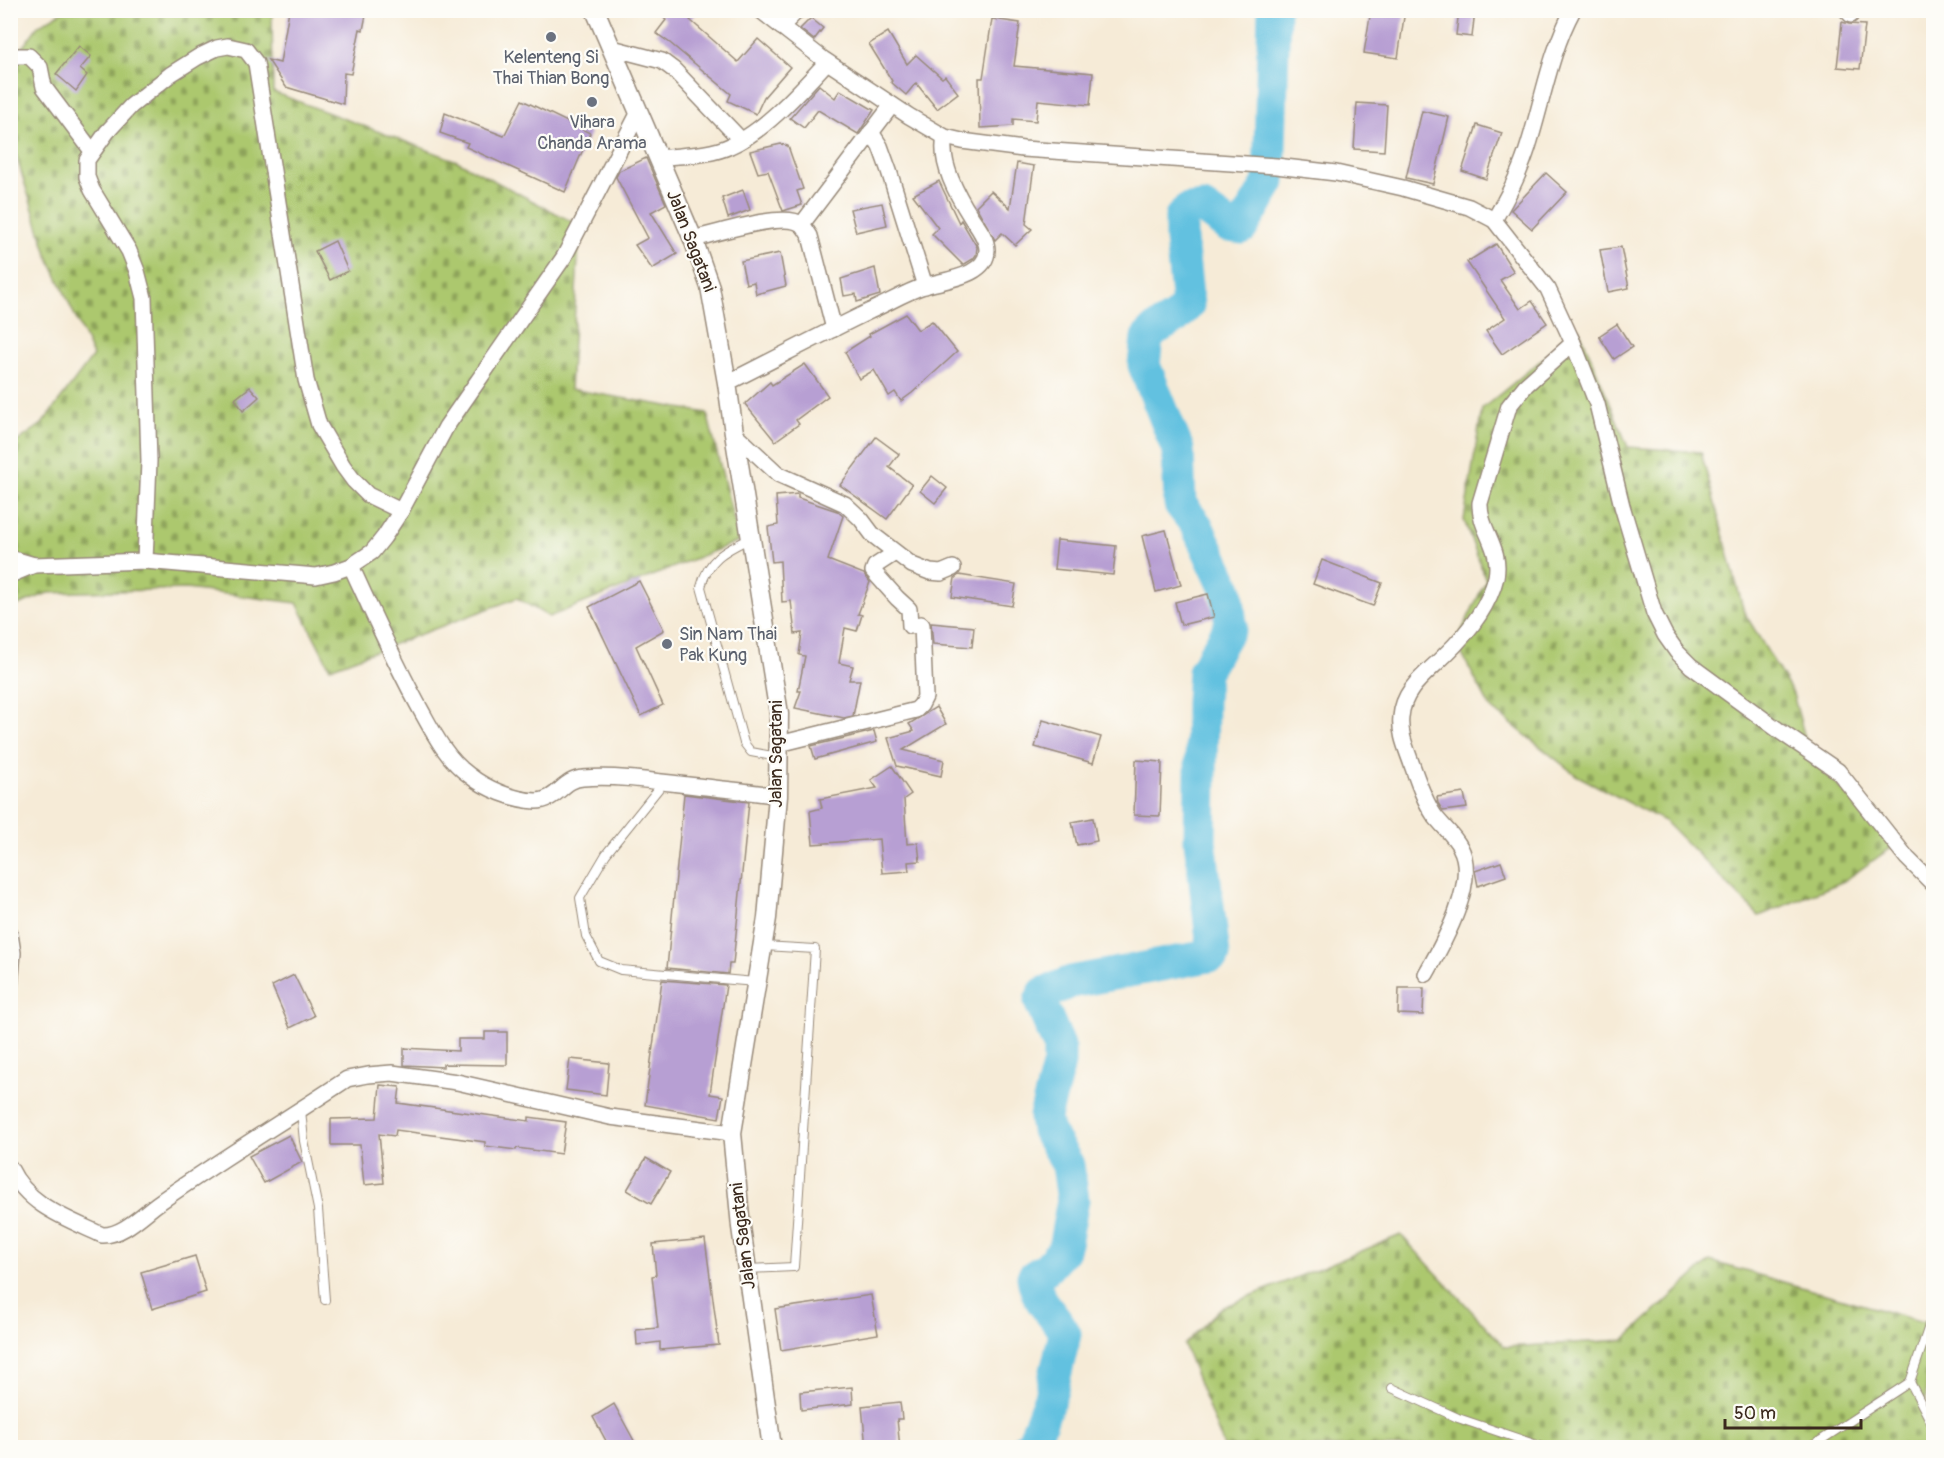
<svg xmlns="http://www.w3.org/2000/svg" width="1944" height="1458" font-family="Pangolin,sans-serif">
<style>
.cemetery{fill:url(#cemetery-stones);stroke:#747946;stroke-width:1.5}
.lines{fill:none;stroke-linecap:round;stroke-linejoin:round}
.river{stroke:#62c1e0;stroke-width:33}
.building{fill:#b79fd3}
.service-casing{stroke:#988a7a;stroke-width:10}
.minor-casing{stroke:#988a7a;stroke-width:18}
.tertiary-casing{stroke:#988a7a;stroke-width:21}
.service{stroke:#fff;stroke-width:8}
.minor{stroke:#fff;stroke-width:15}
.tertiary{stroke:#fff;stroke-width:18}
.worship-dot{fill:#6b7280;stroke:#fdfcf7;stroke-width:2}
.labels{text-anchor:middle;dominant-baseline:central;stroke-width:4.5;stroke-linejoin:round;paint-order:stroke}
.worship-label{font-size:18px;fill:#5b616d;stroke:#fdfcf7}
.street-label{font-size:18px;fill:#3b2a1e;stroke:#fdfcf7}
</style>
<defs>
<pattern id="cemetery-stones" width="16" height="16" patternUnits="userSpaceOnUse" patternTransform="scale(1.5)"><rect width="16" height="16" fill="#acc86e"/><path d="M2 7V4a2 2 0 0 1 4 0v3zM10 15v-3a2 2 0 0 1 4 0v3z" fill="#8da35a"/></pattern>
</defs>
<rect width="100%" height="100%" fill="#fdfcf7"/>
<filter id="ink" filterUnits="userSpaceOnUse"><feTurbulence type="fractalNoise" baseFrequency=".0167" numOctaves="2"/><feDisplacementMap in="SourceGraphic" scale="12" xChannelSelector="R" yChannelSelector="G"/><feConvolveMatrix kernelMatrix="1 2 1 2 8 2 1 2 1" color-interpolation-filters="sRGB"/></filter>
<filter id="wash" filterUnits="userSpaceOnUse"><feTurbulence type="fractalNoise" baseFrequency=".008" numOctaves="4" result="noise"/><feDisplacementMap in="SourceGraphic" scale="24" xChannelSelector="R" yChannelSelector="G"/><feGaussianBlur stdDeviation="1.35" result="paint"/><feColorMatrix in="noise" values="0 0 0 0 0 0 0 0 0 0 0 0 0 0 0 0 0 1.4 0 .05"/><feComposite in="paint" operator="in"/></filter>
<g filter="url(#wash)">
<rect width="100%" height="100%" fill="#f6ebd7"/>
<!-- cemetery -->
<g class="cemetery">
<polygon points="63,11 272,11 273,92 457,161 580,226 570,389 707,413 739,541 549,617 517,598 330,668 297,603 186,589 48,593 11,608 11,446 42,424 93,356 47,254 18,162 11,131 11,63 38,26"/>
<polygon points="1579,329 1628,447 1701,452 1744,612 1793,694 1811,760 1898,843 1844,881 1759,916 1666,822 1576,775 1490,707 1456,643 1486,580 1464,520 1482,409"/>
<polygon points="1401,1235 1505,1347 1624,1340 1710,1261 1930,1324 1924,1426 1933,1436 1933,1447 1224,1447 1184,1345 1221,1308"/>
</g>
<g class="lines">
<!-- river -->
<path class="river" d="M1025 1448 1032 1445 1050 1397 1065 1334C1053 1311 1037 1304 1033 1277L1047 1268 1064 1249 1073 1200 1068 1165 1047 1130 1045 1117 1059 1063V1046L1040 1001 1044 993 1071 982 1214 955 1200 841 1202 702 1204 672 1231 625 1227 591 1197 526 1180 504 1178 450 1144 365 1147 338 1156 329 1175 318 1188 305 1181 239V217L1188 210 1203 208 1228 226 1242 228 1269 182 1274 10"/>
</g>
<g id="blocks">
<!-- building -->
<g class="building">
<polygon points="289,10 367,10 363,30 360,29 351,74 344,73 343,104 286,87 268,60 280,63"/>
<polygon points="655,10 698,10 690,20 738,62 758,39 790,67 764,97 756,114 728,101 731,94 670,43 656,33 666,20"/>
<polygon points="1371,10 1405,10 1398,58 1364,53"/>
<polygon points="1459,10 1475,10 1472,37 1456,35"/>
<polygon points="811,18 823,28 814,40 800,29"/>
<polygon points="992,19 1020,23 1014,66 1093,73 1090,105 1038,100 1036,121 1013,119 1013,126 980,128 979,78 983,78"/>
<polygon points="1842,22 1849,24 1865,25 1860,69 1837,67"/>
<polygon points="888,32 907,64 916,55 942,78 945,76 958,93 937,109 916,83 906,95 891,82 892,81 869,44"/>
<polygon points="79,46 91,56 80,69 87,75 76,91 56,74"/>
<polygon points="819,85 835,98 840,90 874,110 858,134 818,110 804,128 790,118"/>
<polygon points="522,100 590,133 565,192 466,147 468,143 440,133 445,113 504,136"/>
<polygon points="1357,103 1387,105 1384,151 1354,149"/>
<polygon points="1422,111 1449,117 1433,184 1406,178"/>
<polygon points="1477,125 1502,133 1486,179 1462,171"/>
<polygon points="781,144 788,146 803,189 797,191 802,205 783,211 768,171 758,173 750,151"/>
<polygon points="646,158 666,204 651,212 677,254 652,269 635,245 648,238 616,177 619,171"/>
<polygon points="1017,163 1034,166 1026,224 1032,229 1015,245 1002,233 995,240 976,206 991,191 1010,208"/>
<polygon points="1546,173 1567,192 1532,229 1511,210"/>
<polygon points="939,181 959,223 961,220 977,247 976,255 973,259 963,265 932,234 938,228 913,195"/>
<polygon points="743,190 750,210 728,218 722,198"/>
<polygon points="882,203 887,225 856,232 850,209"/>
<polygon points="335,241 348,271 330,280 315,251"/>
<polygon points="1496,244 1514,272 1500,280 1520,309 1532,301 1547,323 1502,354 1486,331 1505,318 1467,262"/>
<polygon points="1621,247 1629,288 1608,292 1600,250"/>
<polygon points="780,253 786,286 756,294 754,282 746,284 741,261"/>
<polygon points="875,268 880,295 857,302 856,294 844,296 841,279"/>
<polygon points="906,314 918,330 932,321 957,352 912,393 901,401 895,392 889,396 874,370 859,379 845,352 870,336 869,334"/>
<polygon points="1617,324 1632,347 1614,359 1599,336"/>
<polygon points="805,364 828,396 796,420 799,424 775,441 745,404 770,382 772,385"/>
<polygon points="250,387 259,397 243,411 235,399"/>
<polygon points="876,437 899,454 889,467 912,485 887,519 840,485"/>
<polygon points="932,476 947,488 935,503 920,491"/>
<polygon points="798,494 798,498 837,511 843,516 828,560 864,574 870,582 858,614 862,615 857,631 845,628 839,663 853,666 849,680 860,680 853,716 844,718 795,708 801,691 798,691 805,656 799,655 802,633 795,634 791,601 782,602 780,561 772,562 768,527 778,525 776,496"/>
<polygon points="1166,530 1181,585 1156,592 1142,536"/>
<polygon points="1057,540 1116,546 1113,575 1054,569"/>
<polygon points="1322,560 1382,583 1373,606 1313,584"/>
<polygon points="959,575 1016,584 1012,606 952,597 955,578"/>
<polygon points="639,581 664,630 636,646 663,705 641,716 589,607"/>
<polygon points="1208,594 1214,617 1181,625 1175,602"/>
<polygon points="931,623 974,627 972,647 933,644"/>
<polygon points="936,707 946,724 903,750 944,760 941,776 897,766 888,738 914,731 909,724"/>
<polygon points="1043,720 1101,737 1093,763 1035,747"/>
<polygon points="874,731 877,742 815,759 811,746"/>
<polygon points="1136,760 1162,762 1160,816 1134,815"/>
<polygon points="892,766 911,794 904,799 907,844 918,843 920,861 908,862 909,871 882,873 879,839 813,844 810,811 822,808 820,799 877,788 871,780"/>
<polygon points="1464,793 1467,808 1443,811 1438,803 1437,797"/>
<polygon points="684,794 749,802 733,964 729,964 728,974 667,968"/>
<polygon points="1093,818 1097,841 1077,845 1072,822"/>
<polygon points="1501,862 1506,876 1478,886 1475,871"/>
<polygon points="294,975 314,1016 290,1028 272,986"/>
<polygon points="662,980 726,985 710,1094 723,1096 719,1118 645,1105"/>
<polygon points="1399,988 1424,988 1423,1015 1398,1014"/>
<polygon points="485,1032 507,1032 507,1065 443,1064 443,1067 404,1065 404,1048 458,1051 458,1039 485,1039"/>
<polygon points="570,1059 609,1063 606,1095 566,1090"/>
<polygon points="380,1085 400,1087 398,1103 529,1121 529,1117 566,1122 561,1154 517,1148 516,1150 485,1146 485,1142 396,1130 395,1136 379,1134 384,1183 364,1185 360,1145 331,1145 331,1119 377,1118"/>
<polygon points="289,1135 302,1162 264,1183 249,1156"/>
<polygon points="646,1158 670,1172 651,1204 627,1190"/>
<polygon points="705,1239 719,1345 660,1350 660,1342 637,1345 636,1330 658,1328 652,1276 656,1275 653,1244"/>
<polygon points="195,1256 206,1292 152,1309 141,1272"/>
<polygon points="871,1295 878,1334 781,1350 775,1309"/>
<polygon points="852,1387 853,1404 801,1410 800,1392"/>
<polygon points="900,1402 902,1419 897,1419 900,1448 866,1448 862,1406"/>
<polygon points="614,1404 638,1448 610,1448 593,1417"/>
</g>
</g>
</g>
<g filter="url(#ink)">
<use href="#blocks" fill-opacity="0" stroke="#988a7a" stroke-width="1.5"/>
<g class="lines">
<defs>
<g id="service">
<path d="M749 539C724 551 708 559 701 587L744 743 751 752 778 757"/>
<polyline points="664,782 606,854 580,898 586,936 599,961 621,970 755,982"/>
<polyline points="301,1110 304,1141 318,1209 325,1300"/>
<polyline points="747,1269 794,1267 815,949 764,946"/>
<polyline points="1934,1311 1910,1382 1934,1428"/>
<polyline points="1392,1388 1458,1418 1546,1448"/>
<polyline points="1809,1448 1910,1382"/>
</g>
<g id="minor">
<polyline points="760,10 823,59 909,116 945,137 962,141 1023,149 1276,166 1336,173 1403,188 1469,207 1494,220 1548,289 1573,343 1597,404 1622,506 1654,613 1665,635 1677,652 1691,666 1781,732 1838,771 1907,858 1934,885"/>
<polyline points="1846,10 1851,15"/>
<polyline points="781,27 798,10"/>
<polyline points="612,48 662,61 674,70 741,140"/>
<polyline points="10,56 29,56 40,67 44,87 92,151"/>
<polyline points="871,132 880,146 889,171 925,286"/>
<path d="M658 158C681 155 709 156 730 146 765 131 801 90 827 62"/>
<path d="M1494 220C1507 198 1518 177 1526 153 1542 106 1549 54 1573 10"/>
<polyline points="802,224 892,105"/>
<path d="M693 239C715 234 784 211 801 224 805 227 807 232 810 236L834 329"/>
<path d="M727 383C775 359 822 334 870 311 888 303 906 292 924 286 942 280 987 277 987 250 987 238 977 226 971 217 957 195 939 163 945 137"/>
<polyline points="734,433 778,474 845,504 861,519 873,535 912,565 930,572 941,573 953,568"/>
<polyline points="10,558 34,565"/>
<polyline points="145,561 149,461 144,298 137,271 129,251 92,190 87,177 87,160 107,132 131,106 171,74 198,57 217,48 228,46 246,50 256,63 306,380 319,425 343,466 354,481 368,495 401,511"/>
<path d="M351 566C374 616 396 666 423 714 435 736 448 760 469 775 486 789 514 800 536 801 557 801 563 779 583 778 624 775 665 783 706 787 730 790 754 792 778 796"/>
<polyline points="10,575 34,565 145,561 316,576 334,572 351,566 372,552 384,537 401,511 446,427 564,257 638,114"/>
<polyline points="779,744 916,710 921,705 925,697 922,625 921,624 910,626 909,609 897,598 873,571 875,566 895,553"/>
<polyline points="10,934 13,953 10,986"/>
<path d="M1426 974C1443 944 1479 881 1460 847 1454 835 1442 826 1434 815 1424 800 1418 782 1412 765 1407 750 1399 734 1401 717 1403 689 1426 674 1444 656 1466 635 1489 607 1496 577 1502 547 1479 530 1480 503L1509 406 1526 385 1573 343"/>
<path d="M10 1168C28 1206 66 1218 102 1235 122 1236 142 1215 157 1204 219 1160 284 1121 347 1079L368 1075 392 1073 457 1082 610 1117 732 1133"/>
</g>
<polyline id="tertiary" points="595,10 693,239 710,287 727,383 734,433 779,714 778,796 767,918 732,1133 741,1227 772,1448"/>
</defs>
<!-- service casing -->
<use href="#service" class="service-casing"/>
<!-- minor casing -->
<use href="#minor" class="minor-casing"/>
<!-- tertiary casing -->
<use href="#tertiary" class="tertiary-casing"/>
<!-- service -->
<use href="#service" class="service"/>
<!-- minor -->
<use href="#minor" class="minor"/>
<!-- tertiary -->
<use href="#tertiary" class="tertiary"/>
</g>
</g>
<!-- markers -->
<g class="worship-dot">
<circle cx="551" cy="37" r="6"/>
<circle cx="592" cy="102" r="6"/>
<circle cx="667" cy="644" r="6"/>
</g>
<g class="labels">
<!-- worship labels -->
<g class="worship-label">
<text x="551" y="57">Kelenteng Si<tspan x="551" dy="21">Thai Thian Bong</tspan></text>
<text x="592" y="122">Vihara<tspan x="592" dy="21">Chanda Arama</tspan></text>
<text x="679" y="634" text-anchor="start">Sin Nam Thai<tspan x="679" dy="21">Pak Kung</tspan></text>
</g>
<!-- street labels -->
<g class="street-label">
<text transform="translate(691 241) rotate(69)">Jalan Sagatani</text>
<text transform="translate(776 754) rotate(-90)">Jalan Sagatani</text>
<text transform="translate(743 1236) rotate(-97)">Jalan Sagatani</text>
</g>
</g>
<!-- margin -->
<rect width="1944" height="1458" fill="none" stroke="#fdfcf7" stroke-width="36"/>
<!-- scale -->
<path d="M1725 1419v9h136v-9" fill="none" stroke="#3b2a1e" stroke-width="3"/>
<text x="1734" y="1419" font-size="18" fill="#3b2a1e" stroke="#fdfcf7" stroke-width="4.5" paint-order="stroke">50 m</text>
</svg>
